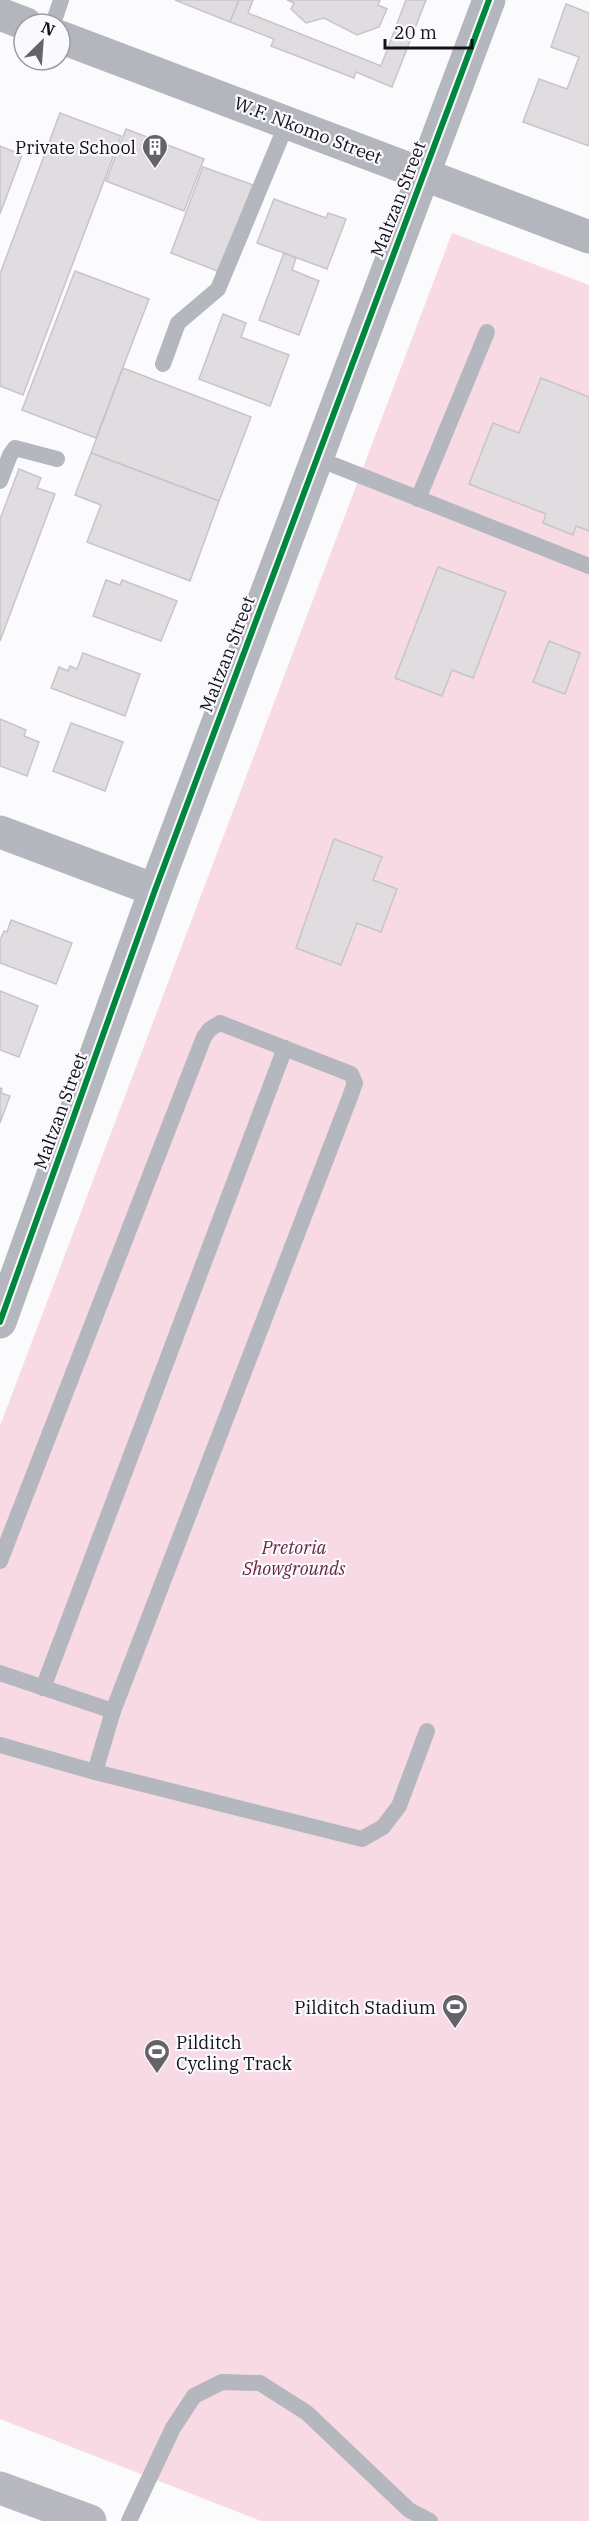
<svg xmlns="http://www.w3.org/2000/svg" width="589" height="2521" font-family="'IBM Plex Serif',serif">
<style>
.green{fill:#f7dae3}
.building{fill:#e0dcdf;stroke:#c8c5c9;stroke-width:1.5}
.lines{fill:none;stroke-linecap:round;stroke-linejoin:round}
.lane{stroke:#b4b7be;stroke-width:16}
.street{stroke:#b4b7be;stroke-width:33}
.secondary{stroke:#b4b6bd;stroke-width:33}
.primary{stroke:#b8b9c0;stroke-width:33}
.cycleway-casing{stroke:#faf9fd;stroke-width:10}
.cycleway{stroke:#00873e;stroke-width:6}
.labels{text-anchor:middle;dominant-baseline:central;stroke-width:4.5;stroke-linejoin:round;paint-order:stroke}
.street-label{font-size:18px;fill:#131118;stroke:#faf9fd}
.poi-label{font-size:18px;fill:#131118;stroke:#faf9fd;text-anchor:end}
.park-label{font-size:18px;font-style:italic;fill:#6a2540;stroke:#faf9fd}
</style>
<rect width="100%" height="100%" fill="#fbfafc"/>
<!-- green -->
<polygon class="green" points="452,233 589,285 589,2521 261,2521 0,2419 0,1426"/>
<!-- building -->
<g class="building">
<polygon points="175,0 239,0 230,22"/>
<polygon points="239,0 253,0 248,13 381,66 406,0 426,0 392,87 356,72 354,78 271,46 274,39 230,22"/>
<polygon points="287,0 380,0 378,5 387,9 379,27 357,35 324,18 306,23 291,9 294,3"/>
<polygon points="566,4 589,13 589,146 523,122 539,79 567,89 579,57 551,47"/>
<polygon points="60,113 121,136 23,395 0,386 0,274"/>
<polygon points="126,129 204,159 184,211 106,181"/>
<polygon points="0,146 22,155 0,214"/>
<polygon points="203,167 253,185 220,272 171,253"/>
<polygon points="274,199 326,218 328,213 346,219 327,269 257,243"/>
<polygon points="284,253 296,258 292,270 319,281 299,335 259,320"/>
<polygon points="75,271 149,299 96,438 22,410"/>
<polygon points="223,314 246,323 241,337 289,355 270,406 199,379"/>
<polygon points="123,368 251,417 219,501 91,453"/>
<polygon points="541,378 589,397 589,531 576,526 573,535 543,523 546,514 469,484 493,423 519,433"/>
<polygon points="91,453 219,501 190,581 87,542 101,505 75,495"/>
<polygon points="19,469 41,478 37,488 55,494 0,641 0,519"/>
<polygon points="438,567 506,592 473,678 452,670 442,696 395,678"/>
<polygon points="106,580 120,585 122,580 177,601 161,641 93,616"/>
<polygon points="549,641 580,653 565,694 533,682"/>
<polygon points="83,653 140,674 125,716 51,688 59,667 68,671 70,666 77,669"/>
<polygon points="0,719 26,730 24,736 39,742 27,776 0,766"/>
<polygon points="71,723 123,742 105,791 53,771"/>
<polygon points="334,839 382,857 373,880 397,889 381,932 357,923 341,965 296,948"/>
<polygon points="11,920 72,943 56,984 0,963 0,940 4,931 7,932"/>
<polygon points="0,991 38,1006 19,1057 0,1050"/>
<polygon points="0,1088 2,1089 1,1093 10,1096 0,1123"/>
</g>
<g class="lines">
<!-- lane -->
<g class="lane">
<polyline points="53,24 61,0"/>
<polyline points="163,364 178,323 218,289 287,123"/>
<polyline points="316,458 589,566"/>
<polyline points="0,481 10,455 15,448 57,459"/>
<polyline points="418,499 487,332"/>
<polyline points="0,1561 204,1037 210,1029 220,1023 351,1074 355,1083 350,1097 113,1711 95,1772"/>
<polyline points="0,1673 113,1711"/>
<polyline points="43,1688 285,1048"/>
<polyline points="0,1745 95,1772 362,1839 383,1827 399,1806 427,1731"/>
<polyline points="129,2521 173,2428 194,2396 222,2382 260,2383 307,2413 409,2510 430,2521"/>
</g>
<!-- street -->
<g class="street">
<polyline points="0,832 155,890"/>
<polyline points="0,1322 155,890 489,0"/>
</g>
<!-- secondary -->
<g class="secondary">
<polyline points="0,14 26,24"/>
<polyline points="60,37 589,237"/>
</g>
<!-- primary -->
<polyline class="primary" points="0,2488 90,2521"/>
<defs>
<polyline id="cycleway" points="0,1322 155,890 489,0"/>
</defs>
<!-- cycleway casing -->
<use href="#cycleway" class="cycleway-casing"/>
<!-- cycleway -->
<use href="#cycleway" class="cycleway"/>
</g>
<!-- icons -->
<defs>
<symbol id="building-pin" viewBox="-11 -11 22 30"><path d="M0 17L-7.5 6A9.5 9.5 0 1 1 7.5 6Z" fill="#646368" stroke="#faf9fd"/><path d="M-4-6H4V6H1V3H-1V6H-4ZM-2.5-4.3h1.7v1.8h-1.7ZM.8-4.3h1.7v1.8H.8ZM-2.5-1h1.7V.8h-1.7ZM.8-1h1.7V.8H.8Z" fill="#fff"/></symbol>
<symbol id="stadium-pin" viewBox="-11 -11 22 30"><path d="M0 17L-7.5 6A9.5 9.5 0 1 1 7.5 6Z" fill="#646368" stroke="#faf9fd"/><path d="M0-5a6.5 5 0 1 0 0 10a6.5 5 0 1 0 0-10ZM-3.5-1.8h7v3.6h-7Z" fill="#fff"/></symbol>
</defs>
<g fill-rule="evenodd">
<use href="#building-pin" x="140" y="132" width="30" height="40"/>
<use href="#stadium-pin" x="440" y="1992" width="30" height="40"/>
<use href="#stadium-pin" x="142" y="2037" width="30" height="40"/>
</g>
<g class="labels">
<!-- street labels -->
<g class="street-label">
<text transform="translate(308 130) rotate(21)">W.F. Nkomo Street</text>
<text transform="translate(398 199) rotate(-69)">Maltzan Street</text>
<text transform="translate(227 654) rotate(-69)">Maltzan Street</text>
<text transform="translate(60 1111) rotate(-70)">Maltzan Street</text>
</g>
<!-- poi labels -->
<g class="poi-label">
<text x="136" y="147">Private School</text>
<text x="436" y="2007">Pilditch Stadium</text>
<text x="176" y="2042" text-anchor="start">Pilditch<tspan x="176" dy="21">Cycling Track</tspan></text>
</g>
<!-- park labels -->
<g class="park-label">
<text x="294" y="1547">Pretoria<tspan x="294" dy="21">Showgrounds</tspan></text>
</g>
</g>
<!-- north arrow -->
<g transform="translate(42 42) rotate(25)"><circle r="28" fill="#faf9fd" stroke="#9e9ca1" stroke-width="1.5"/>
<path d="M0-4.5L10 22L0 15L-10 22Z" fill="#646368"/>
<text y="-9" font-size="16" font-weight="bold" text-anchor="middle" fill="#131118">N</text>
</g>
<!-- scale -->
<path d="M385 39v9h87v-9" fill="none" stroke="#131118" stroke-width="3"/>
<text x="394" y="39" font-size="18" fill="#131118" stroke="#faf9fd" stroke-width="4.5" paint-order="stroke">20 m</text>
</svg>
